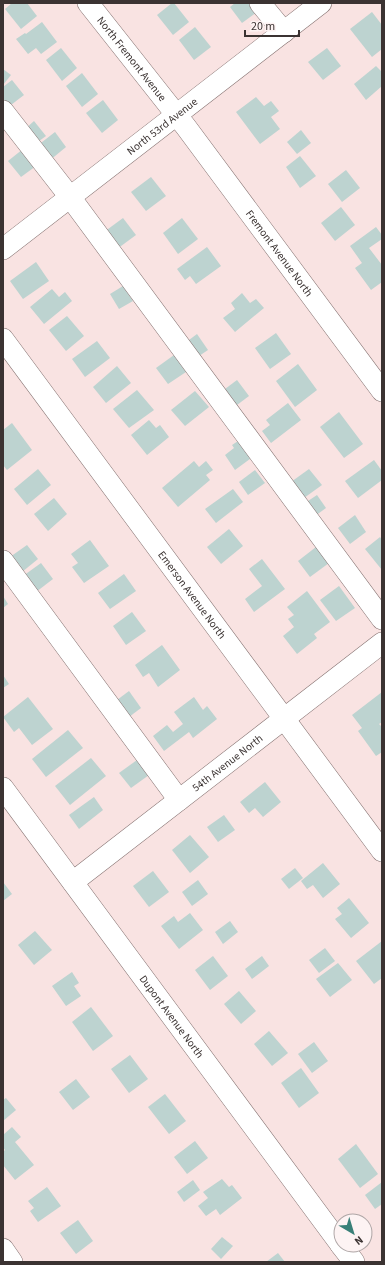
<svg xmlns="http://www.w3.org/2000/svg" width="385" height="1265" font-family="'Source Sans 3',sans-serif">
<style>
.building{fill:#bdd3d0}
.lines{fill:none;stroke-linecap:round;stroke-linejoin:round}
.minor-casing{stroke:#867372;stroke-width:22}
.minor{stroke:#fff;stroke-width:21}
.labels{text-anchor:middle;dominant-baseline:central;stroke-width:3;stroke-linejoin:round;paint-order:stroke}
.street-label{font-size:11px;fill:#3b3332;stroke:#fdf3f3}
</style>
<rect width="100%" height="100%" fill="#f9e3e2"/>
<!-- building -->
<g class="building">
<polygon points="12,3 27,3 37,16 21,29 5,9"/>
<polygon points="172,3 174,3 189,22 173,35 157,15"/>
<polygon points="235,3 250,3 257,12 242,23 230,7"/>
<polygon points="372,12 382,25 382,49 372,57 350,29"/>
<polygon points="42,22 57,42 41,54 36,48 28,54 16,39 25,33 26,34"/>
<polygon points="195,27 211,47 194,60 179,40"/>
<polygon points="61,48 77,68 62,81 46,60"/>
<polygon points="327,48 341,66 323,80 308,62"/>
<polygon points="376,66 382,72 382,86 366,100 354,84"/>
<polygon points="3,69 11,75 3,85"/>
<polygon points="82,73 98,94 82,107 66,86"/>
<polygon points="12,80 24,95 7,108 3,103 3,87"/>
<polygon points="256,97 264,106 271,101 279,111 271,117 280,129 260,144 236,112"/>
<polygon points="103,100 118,120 102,133 86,113"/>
<polygon points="34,121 46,136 35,144 24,130"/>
<polygon points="301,130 311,143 297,154 287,142"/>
<polygon points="55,132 66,147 49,161 37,146"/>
<polygon points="23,149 36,166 21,177 8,161"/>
<polygon points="300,156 316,176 300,188 286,167"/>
<polygon points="346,170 360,188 342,202 328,184"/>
<polygon points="151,177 166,196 146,211 131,192"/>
<polygon points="341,207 355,225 335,241 321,223"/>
<polygon points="123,218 136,235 117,249 104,232"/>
<polygon points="182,218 198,239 178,254 163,233"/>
<polygon points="376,227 382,235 382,239 369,248 382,265 382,282 371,290 355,268 362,263 350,246"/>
<polygon points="207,247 221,266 196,284 190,276 185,280 177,269"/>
<polygon points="36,262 49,281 23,299 10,281"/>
<polygon points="123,286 133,301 119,309 110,294"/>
<polygon points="52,289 59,297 65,292 72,301 44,324 30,307"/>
<polygon points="242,293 250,303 256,299 264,308 235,332 223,318 235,309 231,303"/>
<polygon points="67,316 84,336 66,351 49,330"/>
<polygon points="276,333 291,354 270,369 255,348"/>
<polygon points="197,334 208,350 196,358 185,343"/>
<polygon points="97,341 110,358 85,377 72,359"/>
<polygon points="174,355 186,372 168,384 156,368"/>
<polygon points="298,364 317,390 295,407 276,381"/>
<polygon points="117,366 131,383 106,403 93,387"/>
<polygon points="237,380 249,396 233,408 221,392"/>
<polygon points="137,390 154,410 129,428 113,409"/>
<polygon points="195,391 209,407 185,426 171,410"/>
<polygon points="288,403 301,420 271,443 262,431 270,425 266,420"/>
<polygon points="339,412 363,444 344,458 320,427"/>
<polygon points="149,420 156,428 160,425 169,437 147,455 131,435"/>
<polygon points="12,423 32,450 7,470 3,465 3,430"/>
<polygon points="241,439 254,456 235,470 225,455 234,448 232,445"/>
<polygon points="374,460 382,471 382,480 358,498 345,481"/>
<polygon points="194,461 199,467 206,461 213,470 206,475 210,480 178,507 162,488"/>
<polygon points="38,469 51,485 27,505 14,489"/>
<polygon points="309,469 322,485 304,498 291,482"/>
<polygon points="255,470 265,483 248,495 239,482"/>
<polygon points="233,489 243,502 216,523 205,509"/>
<polygon points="317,495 326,508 315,516 305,503"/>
<polygon points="54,498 67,514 48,531 34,514"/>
<polygon points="355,515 366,532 350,544 338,528"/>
<polygon points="229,529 243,546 221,564 207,547"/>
<polygon points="380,537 382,540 382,570 365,549"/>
<polygon points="90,540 109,566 84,583 72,567 78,563 71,554"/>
<polygon points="27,545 38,559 22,572 10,557"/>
<polygon points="316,547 329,563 310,577 298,561"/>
<polygon points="262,559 285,589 254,612 245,599 262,586 249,569"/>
<polygon points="41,563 53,579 36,592 23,576"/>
<polygon points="124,574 136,591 110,609 98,593"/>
<polygon points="339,586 355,608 336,621 320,600"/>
<polygon points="307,591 330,622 314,634 317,638 297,654 283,636 294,627 288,619 294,615 287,607"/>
<polygon points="3,596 8,604 3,608"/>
<polygon points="132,612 146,631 126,645 113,626"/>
<polygon points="162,645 180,670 158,687 149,673 143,677 135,665"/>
<polygon points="3,675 9,684 3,688"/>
<polygon points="129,691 141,708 125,720 113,703"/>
<polygon points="382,692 382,722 379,724 382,727 382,752 376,756 358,731 362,728 352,715"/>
<polygon points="28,697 53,729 32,745 19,728 14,732 3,717"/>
<polygon points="194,697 203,710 207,706 217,719 193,738 189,732 164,751 153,736 167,725 173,732 183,724 174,712"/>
<polygon points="68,730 83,748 46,777 32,759"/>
<polygon points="91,758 106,776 70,805 55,786"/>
<polygon points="137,760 149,775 131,788 119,773"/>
<polygon points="265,782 281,802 263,817 255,808 249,813 240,802"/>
<polygon points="94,797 103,810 79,829 69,815"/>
<polygon points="224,815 235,830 218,842 207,827"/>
<polygon points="190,835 209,857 190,873 172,850"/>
<polygon points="323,863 340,884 323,898 313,885 307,889 301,881"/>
<polygon points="295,868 303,878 289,889 281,879"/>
<polygon points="153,871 169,892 149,907 133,886"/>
<polygon points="198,880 208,894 192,906 182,892"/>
<polygon points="3,882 12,894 3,901"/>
<polygon points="349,898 369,923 351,938 335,919 342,914 337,908"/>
<polygon points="190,913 203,930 179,949 161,926 174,916 178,922"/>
<polygon points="230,921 238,932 223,944 215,932"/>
<polygon points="35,931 52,950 34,965 18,945"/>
<polygon points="382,941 382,978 374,984 356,961"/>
<polygon points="325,948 335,961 319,973 309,960"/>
<polygon points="213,956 228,976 210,990 195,970"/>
<polygon points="262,956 269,966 252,979 245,969"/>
<polygon points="338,963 352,980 330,997 316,979"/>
<polygon points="72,972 79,983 74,986 81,996 66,1006 52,986"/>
<polygon points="239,991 256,1011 241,1024 224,1004"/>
<polygon points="91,1007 113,1036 93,1051 72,1022"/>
<polygon points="269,1031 288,1053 272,1066 254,1044"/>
<polygon points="314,1042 328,1061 312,1073 298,1054"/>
<polygon points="130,1055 148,1079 129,1093 111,1069"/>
<polygon points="301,1068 319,1093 299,1108 281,1083"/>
<polygon points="76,1079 90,1097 73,1110 59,1092"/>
<polygon points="165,1094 186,1121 169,1134 148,1107"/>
<polygon points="6,1098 16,1110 3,1121 3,1100"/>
<polygon points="12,1127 21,1137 15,1142 34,1165 15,1180 3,1165 3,1152 5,1150 3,1147 3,1135"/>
<polygon points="195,1141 208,1158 187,1174 174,1157"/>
<polygon points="356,1144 378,1174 360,1188 338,1159"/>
<polygon points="222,1179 229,1187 232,1185 242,1198 220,1215 216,1209 206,1216 198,1206 208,1198 203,1192"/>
<polygon points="193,1180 200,1190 184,1202 177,1192"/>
<polygon points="382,1182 382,1204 375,1209 365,1195"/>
<polygon points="47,1187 61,1206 38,1222 30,1211 34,1208 28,1201"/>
<polygon points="78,1220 93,1241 76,1254 60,1233"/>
<polygon points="222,1237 233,1246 221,1259 211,1249"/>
<polygon points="278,1253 285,1262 266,1262"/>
</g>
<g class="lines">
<defs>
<g id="minor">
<path id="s1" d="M88 3 186 127 382 391"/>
<polyline points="260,3 284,32"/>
<polyline points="3,111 70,197 382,619"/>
<path id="s2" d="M3 249 321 3"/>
<path id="s3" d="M3 339 382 851"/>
<polyline points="3,561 179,800"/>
<path id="s4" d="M3 788 341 1245"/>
<path id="s5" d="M73 882 382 643"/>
<polyline points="341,1245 354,1262"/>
<polyline points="3,1249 12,1262"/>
</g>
</defs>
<!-- minor casing -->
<use href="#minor" class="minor-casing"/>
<!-- minor -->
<use href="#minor" class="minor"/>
</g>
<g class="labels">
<!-- street labels -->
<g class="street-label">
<text stroke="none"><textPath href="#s1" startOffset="71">North Fremont Avenue</textPath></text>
<text stroke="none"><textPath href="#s2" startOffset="201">North 53rd Avenue</textPath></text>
<text stroke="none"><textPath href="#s1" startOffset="315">Fremont Avenue North</textPath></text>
<text stroke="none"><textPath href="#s3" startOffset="318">Emerson Avenue North</textPath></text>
<text stroke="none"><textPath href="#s5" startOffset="195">54th Avenue North</textPath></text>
<text stroke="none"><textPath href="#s4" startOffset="284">Dupont Avenue North</textPath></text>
</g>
</g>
<!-- border -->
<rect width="385" height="1265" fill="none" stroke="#3b3332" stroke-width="8"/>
<!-- north arrow -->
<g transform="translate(353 1233) rotate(142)"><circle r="19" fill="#fdf3f3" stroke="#afa6a6"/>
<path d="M0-3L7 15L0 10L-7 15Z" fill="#398078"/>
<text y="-6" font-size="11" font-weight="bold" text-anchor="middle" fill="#3b3332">N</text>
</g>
<!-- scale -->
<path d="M245 30v6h54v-6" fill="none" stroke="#3b3332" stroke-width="2"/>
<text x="251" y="30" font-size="12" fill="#3b3332" stroke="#fdf3f3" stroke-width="3" paint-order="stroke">20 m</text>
</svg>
